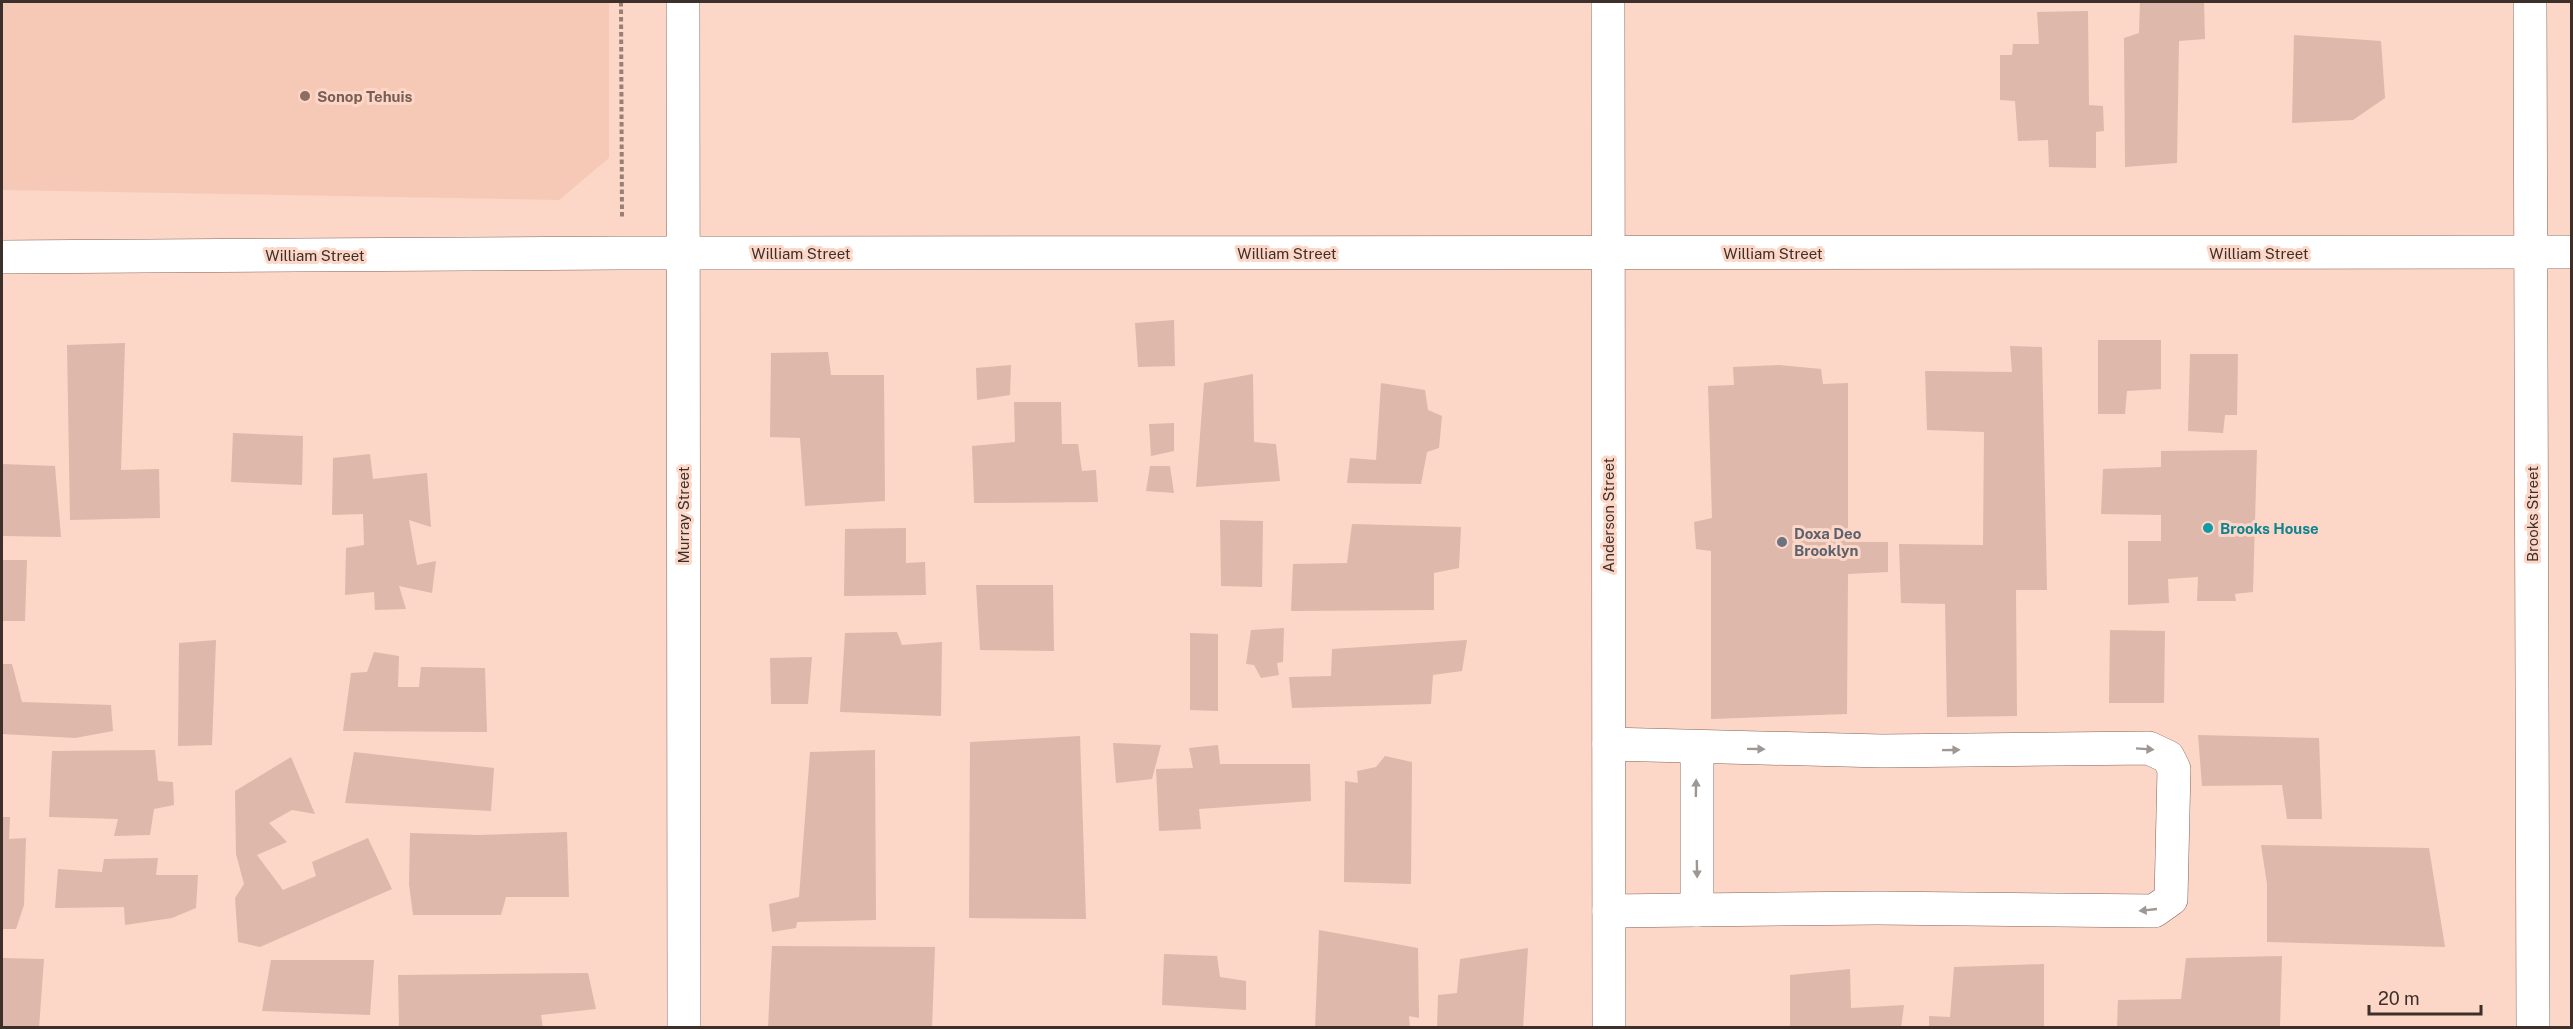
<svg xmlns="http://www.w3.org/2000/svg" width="2573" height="1029" font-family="'Public Sans',sans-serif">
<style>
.built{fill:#f6c9b7}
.building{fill:#deb8aa}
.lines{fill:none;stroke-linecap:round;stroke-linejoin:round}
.minor-casing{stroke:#856457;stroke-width:34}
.path{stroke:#987f74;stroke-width:4;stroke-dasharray:4.5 3;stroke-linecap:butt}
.minor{stroke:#fff;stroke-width:33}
.oneway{fill:#9e9794}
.education-dot{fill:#8d6e63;stroke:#fcd6c7;stroke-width:2}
.culture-dot{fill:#0f9aa8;stroke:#fcd6c7;stroke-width:2}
.worship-dot{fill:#6b7280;stroke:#fcd6c7;stroke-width:2}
.labels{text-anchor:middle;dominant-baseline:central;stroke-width:6;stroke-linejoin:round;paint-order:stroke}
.education-label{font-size:15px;font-weight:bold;fill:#785e54;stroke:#fcd6c7;text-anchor:start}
.street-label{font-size:15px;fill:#3d2f29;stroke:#fcd6c7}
.culture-label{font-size:15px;font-weight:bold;fill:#0d838f;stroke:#fcd6c7;text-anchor:start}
.worship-label{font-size:15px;font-weight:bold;fill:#5b616d;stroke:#fcd6c7;text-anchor:start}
</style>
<rect width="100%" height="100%" fill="#fcd6c7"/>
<!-- built -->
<polygon class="built" points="2,2 609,2 609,158 559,200 2,190"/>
<!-- building -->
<g class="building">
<polygon points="2140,2 2204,2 2205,39 2179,41 2177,163 2125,167 2124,38 2139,33"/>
<polygon points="2088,11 2089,105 2103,106 2104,131 2096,132 2096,168 2049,167 2048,140 2018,141 2015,101 2000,100 2000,55 2012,55 2013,44 2039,44 2037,12"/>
<polygon points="2294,35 2381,41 2385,98 2353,120 2292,123"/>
<polygon points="1174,320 1175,366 1138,367 1135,323"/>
<polygon points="2098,340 2161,340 2161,389 2127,391 2125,414 2098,414"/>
<polygon points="125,343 121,470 159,469 160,518 70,520 67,345"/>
<polygon points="2010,346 2042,347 2047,590 2016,590 2017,716 1947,717 1945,604 1901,603 1899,544 1983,545 1984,432 1927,430 1925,371 2012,372"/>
<polygon points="828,352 831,375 884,375 885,501 805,506 800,438 770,437 771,353"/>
<polygon points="2190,354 2238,354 2237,415 2225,415 2223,433 2188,431"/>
<polygon points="1011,365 1010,395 977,400 976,368"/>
<polygon points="1779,365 1821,369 1823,384 1848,383 1848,542 1888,542 1888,572 1848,574 1847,714 1711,719 1711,551 1696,549 1694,522 1712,518 1708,386 1734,385 1733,367"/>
<polygon points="1253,374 1254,442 1276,444 1280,481 1196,487 1204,383"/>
<polygon points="1381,383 1425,390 1428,410 1442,416 1439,448 1427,452 1421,484 1347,483 1350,458 1376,460"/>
<polygon points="1014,402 1061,402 1062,444 1078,444 1082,471 1096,470 1098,502 974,503 972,446 1015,442"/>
<polygon points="1174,423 1174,451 1151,456 1149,424"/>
<polygon points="233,433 303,436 302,485 231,482"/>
<polygon points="2257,450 2253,592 2235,594 2236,601 2197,601 2198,577 2168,579 2169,603 2128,605 2128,541 2161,541 2161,515 2101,514 2103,469 2161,467 2161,451"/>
<polygon points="370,454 373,479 427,473 431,527 409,520 417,565 436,561 432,593 399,586 406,609 375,610 374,592 345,595 346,548 364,545 363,514 332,515 333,458"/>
<polygon points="2,464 55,466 61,537 2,536"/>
<polygon points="1150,466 1170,466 1174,493 1146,491"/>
<polygon points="1220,520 1263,521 1262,587 1221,586"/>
<polygon points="1352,524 1461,527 1459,568 1434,573 1434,610 1291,611 1293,564 1347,563"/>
<polygon points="906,528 906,563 925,562 926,595 844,596 845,529"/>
<polygon points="2,560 27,560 25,621 2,621"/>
<polygon points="976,585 1053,585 1054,651 980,650"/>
<polygon points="1284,628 1283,662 1277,663 1279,675 1261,678 1254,665 1246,664 1251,630"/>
<polygon points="2110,630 2165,631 2164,703 2109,703"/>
<polygon points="897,632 902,645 942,642 941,716 840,712 845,633"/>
<polygon points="1190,633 1218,634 1218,711 1190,710"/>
<polygon points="216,640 212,745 178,746 179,643"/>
<polygon points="1467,640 1462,671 1433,675 1431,704 1292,708 1289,677 1331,676 1332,649"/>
<polygon points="374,652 399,656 398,687 419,687 421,667 485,668 487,732 343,731 351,673 367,672"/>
<polygon points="812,657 808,704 771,704 770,658"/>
<polygon points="2,664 12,664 22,702 111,705 113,731 75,738 2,734"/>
<polygon points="2198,735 2319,738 2322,819 2287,819 2282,785 2202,786"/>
<polygon points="1080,736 1086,919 969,918 970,742"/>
<polygon points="1113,743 1161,745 1152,779 1116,783"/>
<polygon points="1218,745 1220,764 1310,764 1311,801 1199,809 1201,829 1159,831 1156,769 1193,768 1189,748"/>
<polygon points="155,750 158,781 173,782 174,805 154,809 150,835 114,836 118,819 49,817 52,751"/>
<polygon points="875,750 876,920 797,922 796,928 772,932 769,904 799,897 810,752"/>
<polygon points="354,752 494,768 491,811 345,803"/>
<polygon points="1385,756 1412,762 1411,884 1344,882 1345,781 1358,783 1357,771 1376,767"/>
<polygon points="291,757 315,814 292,810 269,823 287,842 257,855 283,890 316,876 312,862 368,838 392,889 260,947 238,942 235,898 244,884 236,854 235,791"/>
<polygon points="2,817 10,817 9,839 26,838 24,905 16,929 2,929"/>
<polygon points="567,832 569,897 506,897 501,915 413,915 409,884 410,833 479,835"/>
<polygon points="2261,845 2429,848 2445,947 2267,942 2267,884"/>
<polygon points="158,858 156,875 198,875 196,908 172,918 125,925 124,907 55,908 58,869 102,872 104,859"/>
<polygon points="1319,930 1418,948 1419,1018 1409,1016 1410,1028 1315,1028"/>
<polygon points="772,946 935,947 932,1028 768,1028"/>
<polygon points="1528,948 1523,1028 1437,1028 1438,995 1457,993 1460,959"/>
<polygon points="1164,954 1217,956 1220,977 1246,981 1246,1010 1162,1005"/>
<polygon points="2282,956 2280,1028 2117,1028 2118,1000 2181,999 2186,958"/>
<polygon points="2,958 44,959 39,1028 2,1028"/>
<polygon points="271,960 374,960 370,1015 262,1011"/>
<polygon points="2044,964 2044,1028 1929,1028 1929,1016 1950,1017 1954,967"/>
<polygon points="1850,969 1851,1008 1904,1005 1901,1028 1790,1028 1790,975"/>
<polygon points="588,973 596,1009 541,1015 543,1028 399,1028 398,975"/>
</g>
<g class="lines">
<defs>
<g id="minor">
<polyline points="683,2 684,1028"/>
<polyline points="1608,2 1609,1028"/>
<polyline points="2530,2 2533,1028"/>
<polyline points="2,257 621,253 2572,252"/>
<polyline points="1609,744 1882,751 2149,748 2168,757 2174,769 2171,899 2154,911 1878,908 1609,911"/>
<polyline points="1697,748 1697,910"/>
</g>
</defs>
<!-- minor casing -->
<use href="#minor" class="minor-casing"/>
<!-- path -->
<polyline class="path" points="621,2 622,217"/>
<!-- minor -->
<use href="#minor" class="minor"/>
</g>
<!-- one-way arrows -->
<defs><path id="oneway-solid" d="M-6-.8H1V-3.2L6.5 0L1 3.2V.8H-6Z" transform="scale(1.5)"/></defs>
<g class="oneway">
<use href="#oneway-solid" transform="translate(1756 749) rotate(1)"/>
<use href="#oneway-solid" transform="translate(2145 749) rotate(4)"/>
<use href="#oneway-solid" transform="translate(1951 750) rotate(-1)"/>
<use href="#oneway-solid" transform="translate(1696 788) rotate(-89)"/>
<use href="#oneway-solid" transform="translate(1697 869) rotate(89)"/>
<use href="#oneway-solid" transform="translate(2148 910) rotate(174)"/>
</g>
<!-- markers -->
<circle class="education-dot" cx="305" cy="96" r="6"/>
<circle class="culture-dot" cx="2208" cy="528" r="6"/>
<circle class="worship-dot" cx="1782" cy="542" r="6"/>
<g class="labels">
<!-- education labels -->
<g class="education-label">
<text x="317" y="96">Sonop Tehuis</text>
</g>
<!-- street labels -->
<g class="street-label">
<text x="801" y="253">William Street</text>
<text x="1287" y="253">William Street</text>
<text x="1773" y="253">William Street</text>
<text x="2259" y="253">William Street</text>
<text x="315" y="255">William Street</text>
<text transform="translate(2532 514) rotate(-90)">Brooks Street</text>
<text transform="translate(683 515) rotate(-90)">Murray Street</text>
<text transform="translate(1608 515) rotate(-90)">Anderson Street</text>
</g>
<!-- culture labels -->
<g class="culture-label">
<text x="2220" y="528">Brooks House</text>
</g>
<!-- worship labels -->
<g class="worship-label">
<text x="1794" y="533">Doxa Deo<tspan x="1794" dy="17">Brooklyn</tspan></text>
</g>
</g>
<!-- border -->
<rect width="2573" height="1029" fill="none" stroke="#3d2f29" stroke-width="6"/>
<!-- scale -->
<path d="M2369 1005v9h112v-9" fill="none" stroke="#3d2f29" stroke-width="3"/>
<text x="2378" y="1005" font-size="18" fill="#3d2f29" stroke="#fcd6c7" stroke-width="4.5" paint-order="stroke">20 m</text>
</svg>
